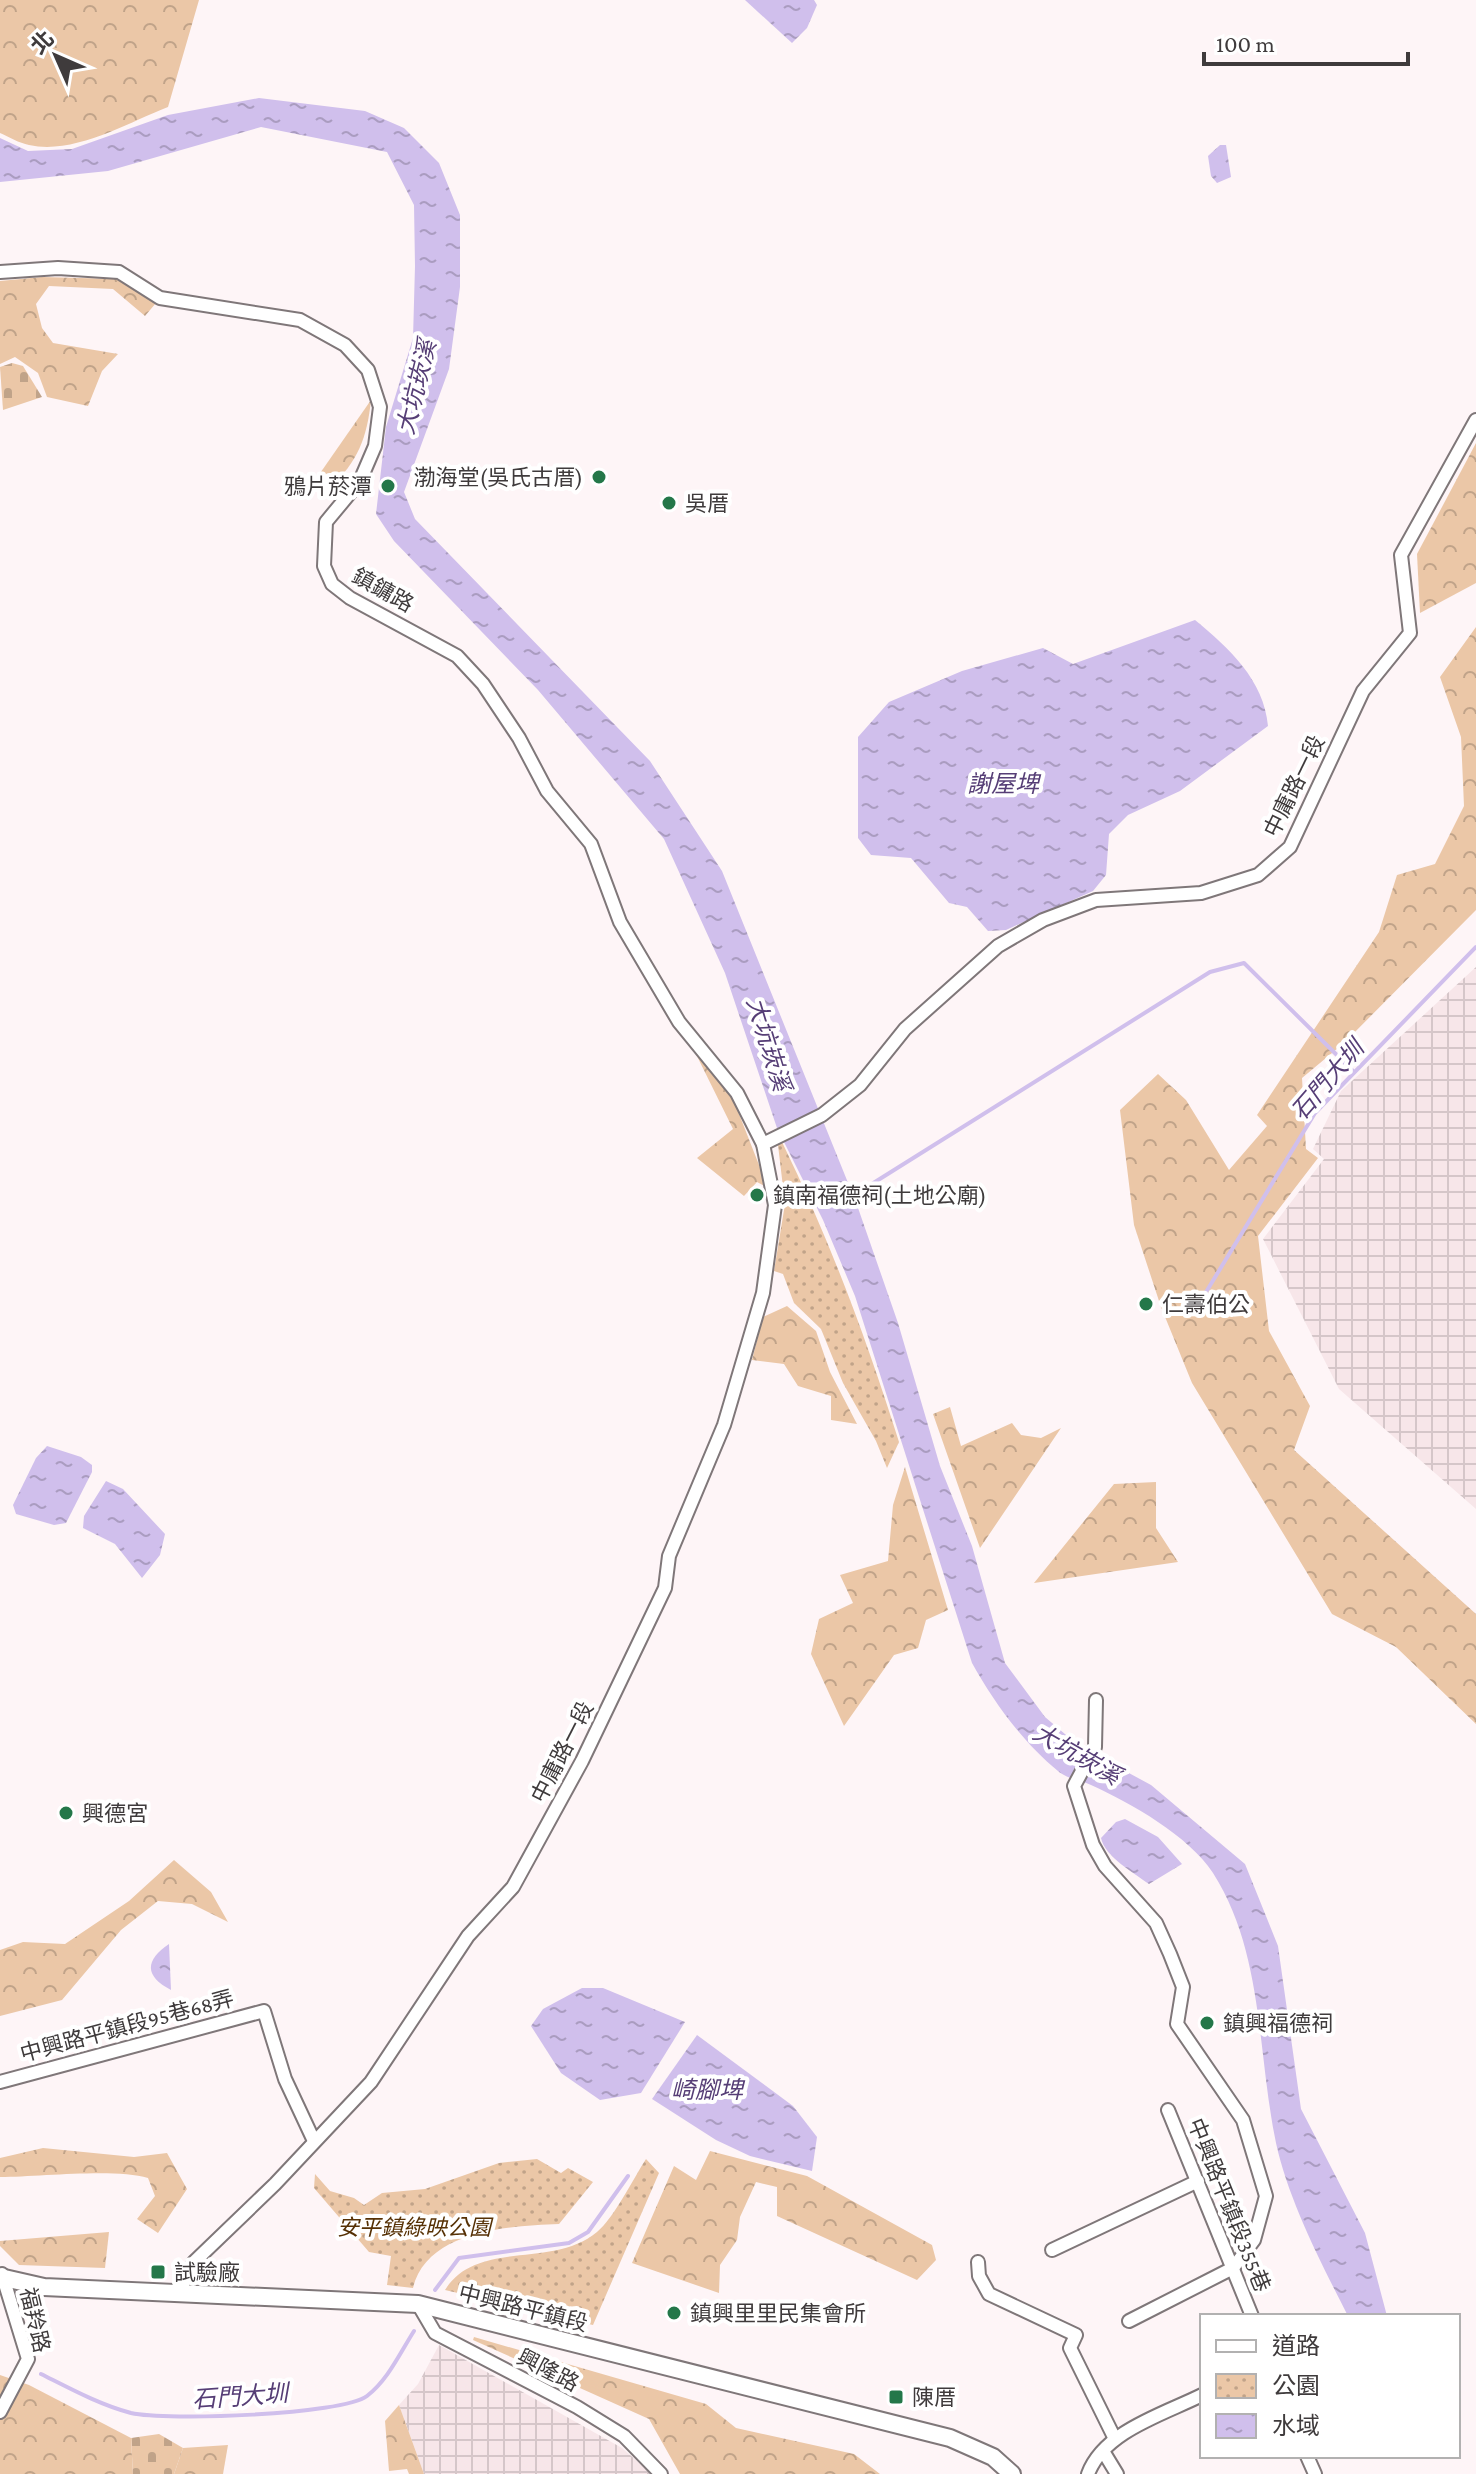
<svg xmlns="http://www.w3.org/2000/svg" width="1476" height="2474" font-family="'Crimson Pro','Noto Sans TC',serif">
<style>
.industrial{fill:url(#industrial-grid)}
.forest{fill:url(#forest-crowns)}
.cemetery{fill:url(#cemetery-stones)}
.park{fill:url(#park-dots)}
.water{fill:url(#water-ripples)}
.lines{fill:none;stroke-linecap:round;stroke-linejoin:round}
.stream{stroke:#d0bfec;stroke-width:4}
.minor-casing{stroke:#7f7779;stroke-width:16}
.tertiary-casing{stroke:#7f7779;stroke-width:20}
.minor{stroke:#fff;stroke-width:12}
.tertiary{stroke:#fff;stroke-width:16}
.poi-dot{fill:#247749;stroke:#fff;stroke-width:3}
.labels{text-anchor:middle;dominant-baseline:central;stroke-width:8;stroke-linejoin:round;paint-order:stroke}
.poi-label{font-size:22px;fill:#3f3b3c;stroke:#fff;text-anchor:start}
.street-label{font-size:22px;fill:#3f3b3c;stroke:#fff}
.park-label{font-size:22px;font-style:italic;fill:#563105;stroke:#fff}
.water-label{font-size:24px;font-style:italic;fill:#563e76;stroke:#fff}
</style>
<defs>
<pattern id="industrial-grid" width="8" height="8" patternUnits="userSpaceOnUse" patternTransform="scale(2)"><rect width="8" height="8" fill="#f7e6e9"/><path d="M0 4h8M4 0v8" fill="none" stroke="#d5c6c9"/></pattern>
<pattern id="forest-crowns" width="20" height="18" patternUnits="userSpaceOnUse" patternTransform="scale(2)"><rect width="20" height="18" fill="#ebc7a7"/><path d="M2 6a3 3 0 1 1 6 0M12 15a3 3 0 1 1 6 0" fill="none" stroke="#c0a389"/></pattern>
<pattern id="cemetery-stones" width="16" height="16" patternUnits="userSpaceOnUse" patternTransform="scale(2)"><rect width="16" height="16" fill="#ebc7a7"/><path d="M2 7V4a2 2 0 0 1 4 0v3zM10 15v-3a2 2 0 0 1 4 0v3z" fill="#c0a389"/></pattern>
<pattern id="park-dots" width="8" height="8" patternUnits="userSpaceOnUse" patternTransform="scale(2)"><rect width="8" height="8" fill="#ebc7a7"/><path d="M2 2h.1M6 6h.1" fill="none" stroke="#c0a389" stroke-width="1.8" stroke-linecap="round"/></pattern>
<pattern id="water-ripples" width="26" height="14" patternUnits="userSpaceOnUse" patternTransform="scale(2)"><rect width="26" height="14" fill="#d0bfec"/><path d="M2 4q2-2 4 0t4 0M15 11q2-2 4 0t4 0" fill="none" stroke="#aa9cc0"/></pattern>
</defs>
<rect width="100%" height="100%" fill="#fef5f7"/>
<!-- industrial -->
<g class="industrial">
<polygon points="1476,967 1476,1509 1339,1389 1263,1239 1324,1159 1313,1149 1341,1091"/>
<polygon points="439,2345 622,2448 652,2474 424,2474 399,2405 418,2384"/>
</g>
<!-- forest -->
<g class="forest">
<path d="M0 0H199L168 107C127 123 74 155 29 145 19 143 9 137 0 133Z"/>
<polygon points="42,277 116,279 156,303 145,316 113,289 49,286 36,304 42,328 53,343 118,354 102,371 88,406 47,397 38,373 15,357 0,364 0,281"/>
<path d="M371 400C367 438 358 461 330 488L316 479Z"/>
<polygon points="1476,443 1476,583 1420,613 1417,554"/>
<polygon points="1476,627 1476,910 1344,1043 1302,1078 1306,1149 1318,1158 1258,1236 1269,1331 1310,1406 1294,1450 1476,1614 1476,1724 1396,1647 1332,1614 1192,1383 1161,1307 1134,1225 1120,1110 1158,1074 1186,1100 1229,1170 1267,1126 1257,1115 1379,932 1397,875 1435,864 1464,806 1461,737 1440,677"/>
<polygon points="692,1046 732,1096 768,1188 757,1182 744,1196 697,1158 733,1129"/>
<polygon points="787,1306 816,1331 830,1372 857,1424 831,1420 831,1396 798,1386 784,1364 752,1360 763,1317"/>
<polygon points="950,1407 961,1446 1012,1423 1021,1435 1041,1438 1061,1428 980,1548 933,1414"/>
<polygon points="905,1467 948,1610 926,1620 918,1648 894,1655 844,1726 811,1654 819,1619 853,1603 840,1575 888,1561 893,1505"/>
<polygon points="1156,1482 1156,1528 1178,1562 1034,1583 1114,1484"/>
<polygon points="174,1860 211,1892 228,1922 192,1904 158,1901 121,1930 62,2000 0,2016 0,1950 23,1942 65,1944 129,1901"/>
<path d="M43 2148 134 2157 167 2153 187 2189 158 2233 137 2219 155 2196 148 2178C115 2168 39 2177 0 2177V2158Z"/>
<polygon points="710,2151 807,2176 932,2245 936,2260 917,2280 777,2216 777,2187 756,2182 740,2217 737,2240 720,2265 719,2293 632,2263 674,2166 696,2180"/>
<polygon points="109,2232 105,2268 19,2265 0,2246 0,2241"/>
<polygon points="474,2337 706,2404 736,2428 854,2454 880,2474 680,2474 649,2419 473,2340"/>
<polygon points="0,2375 29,2385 131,2438 133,2474 0,2474"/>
<polygon points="399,2405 424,2474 409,2474 407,2469 389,2471 385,2421"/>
<polygon points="228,2445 223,2474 174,2474 183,2448"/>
</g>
<!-- cemetery -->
<g class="cemetery">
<polygon points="12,363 23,366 42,397 3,410 0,367"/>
<polygon points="159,2434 183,2448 174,2474 133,2474 131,2438"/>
</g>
<!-- park -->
<g class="park">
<path d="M782 1142C830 1241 866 1337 899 1442L887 1468 876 1441 843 1383 821 1329 794 1303 783 1274 774 1271 785 1204 778 1145Z"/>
<path d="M537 2159 561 2173 568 2168 593 2182 559 2224C510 2226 427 2230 413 2288L387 2285 391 2256 369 2252 314 2188 315 2174 330 2191 354 2198 364 2205 382 2193 425 2189 499 2163Z"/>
<path d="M646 2159 659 2173 593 2325 445 2290C477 2239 553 2269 597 2232 614 2218 633 2179 646 2159Z"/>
</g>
<!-- water -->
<g class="water">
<polygon points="745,0 814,0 817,5 807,28 792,43"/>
<path d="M259 98 365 111 404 128 439 163 460 215V287L449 369 404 492 415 519 650 761 722 871 857 1205 898 1323 940 1466 972 1546 1005 1663 1045 1717 1079 1746 1151 1785 1245 1864 1278 1946 1301 2109 1365 2233 1387 2316H1348C1322 2265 1288 2199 1276 2143 1257 2053 1264 1953 1213 1873 1189 1836 1131 1803 1091 1785 1081 1780 1067 1779 1058 1771 1023 1743 993 1701 972 1663L855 1296 823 1220 777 1128 725 973 664 839 538 690 394 541 376 514 386 427 413 338 415 266 414 205 387 152 261 127 108 171 0 182V138L28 151 72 149 168 115Z"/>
<polygon points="1220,145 1226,145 1231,177 1217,183 1211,176 1208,156"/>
<path d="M1195 620C1229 648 1264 680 1268 726L1180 791 1128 815 1109 834 1106 875 1093 891 1006 930 988 931 967 907 949 903 911 858 871 855 858 838V737L889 702 962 671 1043 648 1073 664Z"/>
<polygon points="47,1446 81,1457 92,1465 92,1472 66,1523 54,1525 16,1514 13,1505 36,1458"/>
<polygon points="106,1481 123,1489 165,1534 160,1555 142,1578 115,1544 83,1528 84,1516"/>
<path d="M1125 1819 1158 1837 1182 1864 1149 1884C1134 1873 1105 1857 1101 1838L1116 1822Z"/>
<path d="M169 1944 171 1990C144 1976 145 1960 169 1944Z"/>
<polygon points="582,1988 603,1988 685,2022 641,2093 600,2100 561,2073 531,2026 543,2009"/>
<polygon points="697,2035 793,2106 817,2137 812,2171 750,2156 716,2140 652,2099"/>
</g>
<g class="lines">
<!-- stream -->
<g class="stream">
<polyline points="851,1197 1210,972 1244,963 1354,1072"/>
<polyline points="1203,1297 1315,1113 1476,947"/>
<polyline points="435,2290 459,2258 569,2243 588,2232 628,2176"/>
<path d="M41 2374C69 2388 100 2405 131 2413 166 2421 342 2415 367 2396 388 2380 400 2353 414 2331"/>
</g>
<defs>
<g id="minor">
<polyline points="0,272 58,268 119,272 160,298 300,320 345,345 368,370 380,407 375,446 360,481 326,522 324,566 332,584 350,598 457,656 483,684 519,738 547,791 591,844 620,922 679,1022 737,1093 763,1144 775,1205 763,1293 724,1425 669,1556 665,1588 582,1761 513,1887 468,1936 371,2082 275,2184 194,2262 179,2293"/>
<polyline points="763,1144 822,1115 860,1085 905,1029 998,946 1043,920 1096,900 1201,893 1258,875 1290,847 1363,691 1410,633 1401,555 1476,420"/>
<polyline points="1096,1700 1095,1747 1074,1786 1093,1845 1105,1866 1156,1923 1170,1954 1183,1987 1177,2024 1243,2120 1266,2196 1254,2240 1233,2268 1129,2321"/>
<polyline points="0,2082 264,2011 285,2079 314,2141"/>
<polyline points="1168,2110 1252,2316"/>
<polyline points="1052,2250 1198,2181"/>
<polyline points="978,2262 979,2276 989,2294 1076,2335 1070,2348 1115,2439"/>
<polyline points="418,2304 435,2333 577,2407 624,2436 661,2474"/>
<polyline points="0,2412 28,2359 2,2274"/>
<polyline points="1103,2451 1117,2474"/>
<polyline points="1307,2456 1315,2474"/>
<path d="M1088 2474C1104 2431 1164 2414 1202 2395"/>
</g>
<polyline id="tertiary" points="0,2277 44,2287 418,2304 950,2438 993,2457 1012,2474"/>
</defs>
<!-- minor casing -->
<use href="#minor" class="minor-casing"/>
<!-- tertiary casing -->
<use href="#tertiary" class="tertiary-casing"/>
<!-- minor -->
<use href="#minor" class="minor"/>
<!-- tertiary -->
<use href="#tertiary" class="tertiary"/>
</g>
<!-- markers -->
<g class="poi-dot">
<circle cx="599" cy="477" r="8"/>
<circle cx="388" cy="486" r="8"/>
<circle cx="669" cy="503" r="8"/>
<circle cx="757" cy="1195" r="8"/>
<circle cx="1146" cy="1304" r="8"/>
<circle cx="66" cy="1813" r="8"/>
<circle cx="1207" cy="2023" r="8"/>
<rect x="150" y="2264" width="16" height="16" rx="4"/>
<circle cx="674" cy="2313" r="8"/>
<rect x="888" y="2389" width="16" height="16" rx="4"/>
</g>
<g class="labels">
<!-- poi labels -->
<g class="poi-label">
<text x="583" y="477" text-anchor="end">渤海堂(吳氏古厝)</text>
<text x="372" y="486" text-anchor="end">鴉片菸潭</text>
<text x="685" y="503">吳厝</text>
<text x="773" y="1195">鎮南福德祠(土地公廟)</text>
<text x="1162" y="1304">仁壽伯公</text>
<text x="82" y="1813">興德宮</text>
<text x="1223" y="2023">鎮興福德祠</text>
<text x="174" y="2272">試驗廠</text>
<text x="690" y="2313">鎮興里里民集會所</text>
<text x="912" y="2397">陳厝</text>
</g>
<!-- street labels -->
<g class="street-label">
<text transform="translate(383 590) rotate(29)">鎮鏞路</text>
<text transform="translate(1294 786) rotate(-64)">中庸路一段</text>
<text transform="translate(562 1752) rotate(-63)">中庸路一段</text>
<text transform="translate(127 2026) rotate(-15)">中興路平鎮段95巷68弄</text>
<text transform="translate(1229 2205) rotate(68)">中興路平鎮段355巷</text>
<text transform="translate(523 2308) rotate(14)">中興路平鎮段</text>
<text transform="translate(35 2320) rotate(77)">福羚路</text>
<text transform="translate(548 2370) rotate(27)">興隆路</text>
</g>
<!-- park labels -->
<g class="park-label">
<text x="414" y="2227">安平鎮綠映公園</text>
</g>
<!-- water labels -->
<g class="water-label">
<text transform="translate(416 387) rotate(-76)">大坑崁溪</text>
<text x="1003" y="783">謝屋埤</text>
<text transform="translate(769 1044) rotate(73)">大坑崁溪</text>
<text transform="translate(1327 1080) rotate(-49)">石門大圳</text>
<text transform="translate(1077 1754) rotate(30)">大坑崁溪</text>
<text x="707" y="2089">崎腳埤</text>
<text transform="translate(240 2396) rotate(-4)">石門大圳</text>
</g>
</g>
<!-- legend -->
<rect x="1200" y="2314" width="260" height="144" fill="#ffffff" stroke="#b2b1b1" stroke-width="2"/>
<rect x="1216" y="2340" width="40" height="12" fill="#ffffff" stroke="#b2b1b1" stroke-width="2"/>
<text x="1272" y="2354" font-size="24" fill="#3f3b3c">道路</text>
<rect x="1216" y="2374" width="40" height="24" fill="url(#park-dots)" stroke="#b2b1b1" stroke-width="2"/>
<text x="1272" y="2394" font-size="24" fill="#3f3b3c">公園</text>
<rect x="1216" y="2414" width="40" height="24" fill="url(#water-ripples)" stroke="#b2b1b1" stroke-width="2"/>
<text x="1272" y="2434" font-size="24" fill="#3f3b3c">水域</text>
<!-- north arrow -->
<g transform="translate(56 56) rotate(315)" stroke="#ffffff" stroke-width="6" paint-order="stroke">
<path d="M0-6L14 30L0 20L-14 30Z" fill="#3f3b3c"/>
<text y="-12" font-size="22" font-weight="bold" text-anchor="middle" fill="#3f3b3c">北</text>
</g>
<!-- scale -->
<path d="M1204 52v12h204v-12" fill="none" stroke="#3f3b3c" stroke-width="4"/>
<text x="1216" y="52" font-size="24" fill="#3f3b3c" stroke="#ffffff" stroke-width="6" paint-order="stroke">100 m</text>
</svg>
